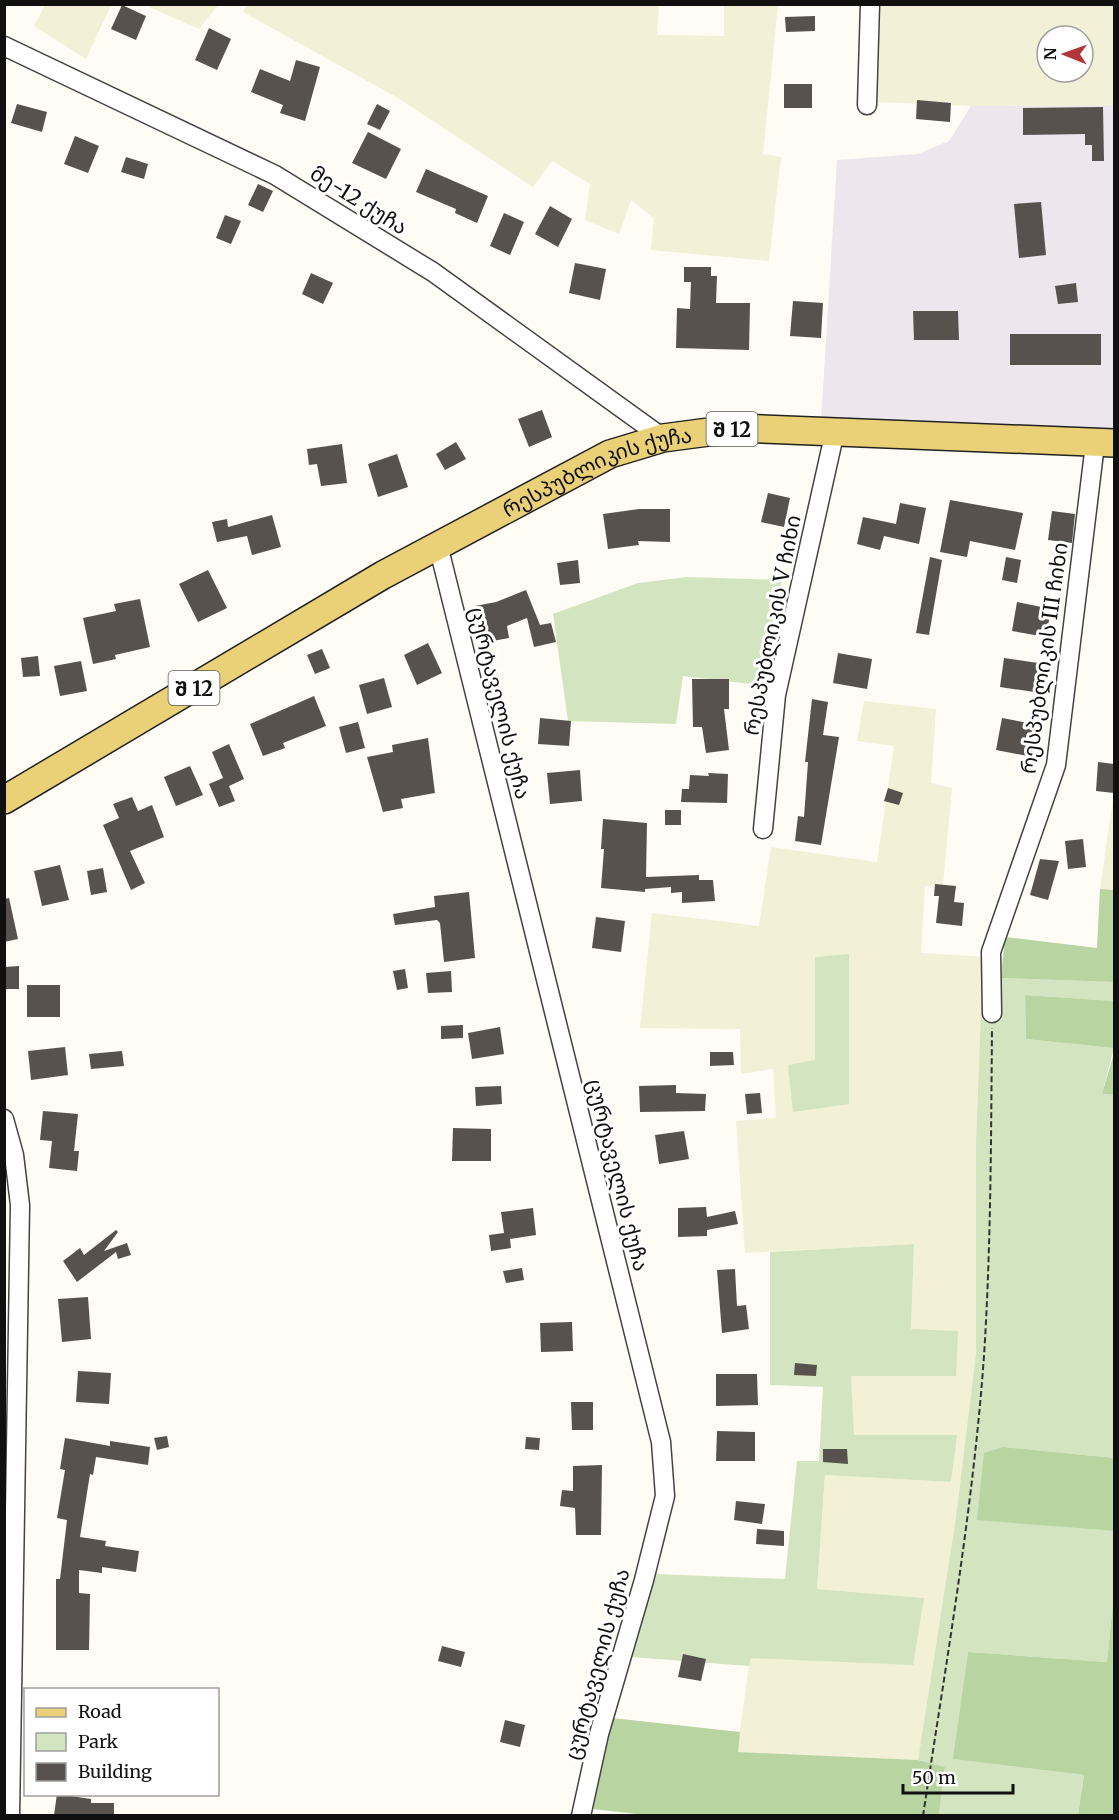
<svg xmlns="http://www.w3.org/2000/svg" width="1119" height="1820" font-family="Merriweather,'Noto Sans Georgian',serif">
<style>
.industrial{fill:#ede6ed}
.farmland{fill:#f2f0d6;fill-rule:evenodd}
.green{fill:#d3e5c0}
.forest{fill:#b7d4a1}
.building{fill:#57524d}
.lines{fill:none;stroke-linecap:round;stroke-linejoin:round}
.minor-casing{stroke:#434343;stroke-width:21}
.primary-casing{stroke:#212121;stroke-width:30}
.path{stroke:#323232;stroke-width:2;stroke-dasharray:6 3;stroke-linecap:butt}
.minor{stroke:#fff;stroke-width:18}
.primary{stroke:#ead178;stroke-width:27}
.labels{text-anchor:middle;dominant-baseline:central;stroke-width:6;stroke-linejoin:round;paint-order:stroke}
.shield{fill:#fff;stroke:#585858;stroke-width:1.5}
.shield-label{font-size:20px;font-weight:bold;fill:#101010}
.street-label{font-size:21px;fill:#101010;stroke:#fff}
</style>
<rect width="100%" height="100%" fill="#fefcf4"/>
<!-- industrial -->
<polygon class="industrial" points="1114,105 1114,434 821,422 837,160 918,154 949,141 971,106"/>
<!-- farmland -->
<g class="farmland">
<polygon points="45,5 111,5 86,59 34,26"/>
<polygon points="145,5 218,5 199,29"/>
<polygon points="247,5 659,5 657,35 724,36 724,5 778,5 763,154 781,157 769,261 651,250 654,218 631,200 619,234 585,220 590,184 552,161 533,187 398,98 243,12"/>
<path d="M880 5H1114V105L971 106 877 102ZM1047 36H1083V72H1047Z"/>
<path d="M864 701 936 709 931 783 952 788 943 885 925 886 921 953 1003 958 1001 978 982 982 976 1141V1353L956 1517 918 1760 737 1752 750 1658 923 1598 817 1589 825 1475 951 1482 956 1435 854 1436 850 1376 911 1329 914 1244 745 1253 736 1121 776 1118 773 1069 741 1074 740 1029 640 1028 652 913 759 926 771 847 877 862 894 746 857 741ZM848 955H849V1104L815 1061V957Z"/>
<polygon points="1114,792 1114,890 1100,889"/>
</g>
<!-- green -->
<g class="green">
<polygon points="687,577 782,580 760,685 683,676 676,724 568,721 553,614 638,583"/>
<polygon points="849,954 849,1104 793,1112 788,1065 815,1060 815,957"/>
<polygon points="1001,978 1114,982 1114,1001 1025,995 1026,1039 1114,1048 1102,1094 1114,1095 1114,1458 1003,1447 977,1519 1114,1531 1114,1593 1107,1662 968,1652 954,1759 1084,1775 1078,1815 939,1815 945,1767 918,1760 956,1517 976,1353 976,1141 982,982"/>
<polygon points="914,1244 911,1329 958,1331 956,1376 851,1376 854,1435 957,1435 951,1482 825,1475 817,1589 924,1598 913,1665 751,1658 749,1666 631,1657 655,1574 785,1579 797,1461 819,1461 823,1387 770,1385 770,1252"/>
</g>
<!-- forest -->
<g class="forest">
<polygon points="1100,889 1114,890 1114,982 1001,978 1005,937 1097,948"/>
<polygon points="1025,995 1114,1001 1114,1048 1026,1039"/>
<polygon points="1114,1053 1114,1095 1102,1094"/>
<polygon points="1003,1447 1114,1458 1114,1531 977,1520 984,1453"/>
<polygon points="1114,1593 1114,1815 1078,1815 1084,1775 953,1759 968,1652 1107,1662"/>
<polygon points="612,1718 740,1732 738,1752 918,1760 945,1767 939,1815 655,1816 593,1809"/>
</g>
<!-- building -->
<g class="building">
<polygon points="122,5 146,16 136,40 111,29"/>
<polygon points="815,16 815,31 786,32 785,17"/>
<polygon points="209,28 231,39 217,70 195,60"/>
<polygon points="296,60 320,67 305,121 280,113 283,105 251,92 260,69 290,81"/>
<rect x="784" y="84" width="28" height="24"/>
<polygon points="917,100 951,103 950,122 916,119"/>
<polygon points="17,104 47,112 42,132 11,123"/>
<polygon points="377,104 390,111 380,130 367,124"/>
<polygon points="1103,107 1104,161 1092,161 1092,145 1085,145 1085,134 1023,135 1023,108"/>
<polygon points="368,132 401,149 386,179 352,163"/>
<polygon points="75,136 99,146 88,173 64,164"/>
<polygon points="126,157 148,164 144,179 121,172"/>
<polygon points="426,169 488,196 477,223 455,213 456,209 416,192"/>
<polygon points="258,184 273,191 263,212 248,205"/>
<polygon points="1041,202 1046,255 1019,258 1014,204"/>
<polygon points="550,206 572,219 558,247 535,234"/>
<polygon points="504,213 524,222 510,255 490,246"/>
<polygon points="225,215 241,221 231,244 216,238"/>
<polygon points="575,263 606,269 600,300 569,293"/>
<polygon points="684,267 711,267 711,276 717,276 716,303 750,303 749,350 676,348 677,308 690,309 691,282 684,282"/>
<polygon points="311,273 333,283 323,304 302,294"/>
<polygon points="1076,283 1078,302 1058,304 1055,286"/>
<polygon points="793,301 823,303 821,338 790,336"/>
<polygon points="913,311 958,311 959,340 914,340"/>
<rect x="1010" y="334" width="91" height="31"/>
<polygon points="542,410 552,437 529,447 518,419"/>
<polygon points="456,442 466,459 445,470 436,454"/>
<polygon points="342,444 347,483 321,486 317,464 309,465 307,449"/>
<polygon points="397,454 408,487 378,497 368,464"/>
<polygon points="768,493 790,498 784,527 761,522"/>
<polygon points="950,500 1023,513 1015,550 970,541 967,557 940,552"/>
<polygon points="900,503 926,508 919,544 884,536 880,550 857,544 863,517 896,524"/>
<polygon points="639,509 670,509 670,542 638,541 639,545 608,549 603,514"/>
<polygon points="1052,511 1075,514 1072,543 1048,540"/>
<polygon points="272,515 281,547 252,555 247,536 217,542 212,522 227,519 228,527"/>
<polygon points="930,557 942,560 929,635 916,633"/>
<polygon points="1006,557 1021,560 1017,583 1002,580"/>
<polygon points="578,560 580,583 560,585 557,563"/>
<polygon points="208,570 227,608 198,622 179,584"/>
<polygon points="526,590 540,625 551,623 556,642 534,647 527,618 507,626 509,638 482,643 475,606 496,602"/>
<polygon points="140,599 150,647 115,655 116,659 93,664 83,618 116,611 114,604"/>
<polygon points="1017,602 1051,609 1046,637 1012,631"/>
<polygon points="428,643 442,673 417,685 404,655"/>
<polygon points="322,649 330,668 315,674 307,655"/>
<polygon points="838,653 872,659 867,689 833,683"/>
<polygon points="38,656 40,676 23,677 21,658"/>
<polygon points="1004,658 1045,664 1041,693 1000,687"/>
<polygon points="81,661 87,691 60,696 54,666"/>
<polygon points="384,678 392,707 367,714 359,685"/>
<polygon points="692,679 729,679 729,709 724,709 729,750 706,753 702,727 693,727"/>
<polygon points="314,696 326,726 283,743 285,748 263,756 250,724"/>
<polygon points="812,699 828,702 823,735 839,737 821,845 795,841 798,816 804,817 808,762 805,762"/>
<polygon points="540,718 571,721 569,746 538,744"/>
<polygon points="1002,718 1034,724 1028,756 996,750"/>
<polygon points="358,722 365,748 346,753 339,727"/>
<polygon points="428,738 435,793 401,799 403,808 383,812 367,757 393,752 392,745"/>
<polygon points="229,744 244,779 229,786 235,801 219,807 209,784 223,778 212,752"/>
<polygon points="1098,762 1114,764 1114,793 1096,791"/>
<polygon points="190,766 203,795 176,806 164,777"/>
<polygon points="580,770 582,801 550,804 547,773"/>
<polygon points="708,773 728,774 727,803 681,802 682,789 689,789 690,775 709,776"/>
<polygon points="888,788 903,793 899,805 884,801"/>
<polygon points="132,797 138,811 152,805 164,837 130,851 145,883 131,890 103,825 119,818 113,804"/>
<rect x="665" y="810" width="16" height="15"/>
<polygon points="603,819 647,823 646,877 699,875 699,880 713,880 715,901 682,903 682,892 671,893 671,887 645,889 645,892 601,888 604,849 601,849"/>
<polygon points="1083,839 1086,867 1068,869 1065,841"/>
<polygon points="1040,859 1059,861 1048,900 1030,895"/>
<polygon points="60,865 69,900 42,906 34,871"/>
<polygon points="103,868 107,892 91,895 87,871"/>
<polygon points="935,884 956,886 954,902 964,903 962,926 936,923 939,896 934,896"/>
<polygon points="469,892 475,958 444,962 440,923 437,920 395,925 393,914 435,907 434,896"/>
<polygon points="9,898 18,939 4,942 4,899"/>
<polygon points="596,917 625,921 621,952 592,948"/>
<polygon points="19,966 19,989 4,989 4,967"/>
<polygon points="405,969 408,988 397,990 393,971"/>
<polygon points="451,971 452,992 428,993 426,973"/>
<rect x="27" y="985" width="33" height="32"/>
<polygon points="463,1025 463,1038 441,1039 441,1026"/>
<polygon points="500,1027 504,1054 472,1059 468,1033"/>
<polygon points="65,1047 68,1075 31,1080 28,1051"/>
<polygon points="122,1051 124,1066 91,1069 89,1054"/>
<polygon points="710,1052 733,1052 734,1065 710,1066"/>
<polygon points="676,1085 676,1093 706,1094 705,1111 640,1112 639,1086"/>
<polygon points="501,1086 502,1104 476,1106 475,1087"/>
<polygon points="760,1093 762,1113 747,1114 745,1094"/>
<polygon points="43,1111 78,1114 74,1151 79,1151 77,1171 49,1168 52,1141 40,1140"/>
<polygon points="453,1128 491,1129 491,1161 452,1161"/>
<polygon points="684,1131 689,1159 659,1164 655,1135"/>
<polygon points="706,1207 707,1217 735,1211 738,1224 707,1230 707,1236 678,1237 678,1208"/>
<polygon points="533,1208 536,1235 510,1239 511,1248 491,1251 489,1235 504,1233 501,1212"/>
<polygon points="116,1230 118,1232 104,1251 127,1243 131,1255 118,1259 116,1252 77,1282 63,1261 80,1248 84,1255"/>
<polygon points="522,1268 524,1280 506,1283 503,1271"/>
<polygon points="735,1269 737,1306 746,1305 749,1329 722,1333 717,1270"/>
<polygon points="88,1297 91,1339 62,1342 58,1299"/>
<polygon points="572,1322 573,1351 541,1352 540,1323"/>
<polygon points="795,1363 817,1365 816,1376 794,1375"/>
<polygon points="78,1371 111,1373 109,1404 76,1402"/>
<polygon points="716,1374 757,1374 758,1405 716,1406"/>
<polygon points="571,1402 593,1402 593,1430 572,1430"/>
<polygon points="717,1431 755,1432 755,1461 716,1461"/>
<polygon points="167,1436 169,1447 157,1450 154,1438"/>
<polygon points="526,1437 540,1438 539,1450 525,1449"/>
<polygon points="65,1438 110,1446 110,1441 150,1447 148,1465 96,1457 93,1475 90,1474 80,1537 106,1541 105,1546 139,1551 136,1572 102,1567 102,1573 79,1570 79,1593 90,1594 89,1650 56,1650 56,1579 60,1579 67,1520 57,1518 65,1470 60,1469"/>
<polygon points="823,1449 847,1449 848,1464 823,1462"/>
<polygon points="602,1465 601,1535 576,1535 575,1508 560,1506 562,1490 573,1491 573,1466"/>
<polygon points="736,1501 765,1504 762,1524 734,1520"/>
<polygon points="757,1529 784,1531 784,1546 756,1544"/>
<polygon points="442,1646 465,1652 461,1667 438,1661"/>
<polygon points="683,1654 706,1659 701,1681 678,1677"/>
<polygon points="505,1720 525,1725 520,1747 500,1742"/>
<polygon points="57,1794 91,1799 91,1803 114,1803 114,1815 54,1815"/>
</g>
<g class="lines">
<defs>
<g id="minor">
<polyline points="4,46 275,175 433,272 663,438"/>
<polyline points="867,105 870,4"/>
<polyline points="438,545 661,1442 665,1496 644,1580 599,1734 581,1816"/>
<polyline points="763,829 776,695 835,431"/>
<polyline points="992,1013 991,952 1056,765 1095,444"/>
<polyline points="4,1119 14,1155 20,1205 10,1816"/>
</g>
<g id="primary">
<path id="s1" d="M4 800 383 575 610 454 663 438 739 428 1114 443"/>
</g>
</defs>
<!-- minor casing -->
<use href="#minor" class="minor-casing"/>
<!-- primary casing -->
<use href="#primary" class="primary-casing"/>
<!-- path -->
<path class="path" d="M923 1816C946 1663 973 1509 984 1356 991 1247 991 1137 992 1028"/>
<!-- minor -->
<use href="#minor" class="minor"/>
<!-- primary -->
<use href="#primary" class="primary"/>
</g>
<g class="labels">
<!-- shield labels -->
<g class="shield">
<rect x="706.5" y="412" width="51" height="34" rx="4.5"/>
<rect x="168.5" y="671" width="51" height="34" rx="4.5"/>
</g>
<g class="shield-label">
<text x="732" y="429">შ 12</text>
<text x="194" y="688">შ 12</text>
</g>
<!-- street labels -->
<g class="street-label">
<text transform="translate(359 200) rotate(32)">მე-12 ქუჩა</text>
<text stroke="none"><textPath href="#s1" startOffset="680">რესპუბლიკის ქუჩა</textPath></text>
<text transform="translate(772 625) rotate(-79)">რესპუბლიკის V ჩიხი</text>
<text transform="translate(1044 658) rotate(-82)">რესპუბლიკის III ჩიხი</text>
<text transform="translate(500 703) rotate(76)">ცურტაველის ქუჩა</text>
<text transform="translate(618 1175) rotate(76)">ცურტაველის ქუჩა</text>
<text transform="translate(597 1664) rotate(-75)">ცურტაველის ქუჩა</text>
</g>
</g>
<!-- border -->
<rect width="1119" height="1820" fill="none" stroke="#101010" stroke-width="12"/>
<!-- legend -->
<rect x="24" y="1688" width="195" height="108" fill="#ffffff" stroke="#9f9f9f" stroke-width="1.5"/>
<rect x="36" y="1708" width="30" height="9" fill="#ead178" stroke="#9f9f9f" stroke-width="1.5"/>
<text x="78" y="1718" font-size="18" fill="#101010">Road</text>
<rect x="36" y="1733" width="30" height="18" fill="#d3e5c0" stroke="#9f9f9f" stroke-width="1.5"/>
<text x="78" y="1748" font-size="18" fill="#101010">Park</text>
<rect x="36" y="1763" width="30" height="18" fill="#57524d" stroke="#9f9f9f" stroke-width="1.5"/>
<text x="78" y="1778" font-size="18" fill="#101010">Building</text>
<!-- north arrow -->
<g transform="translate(1065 54) rotate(271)"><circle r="28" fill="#ffffff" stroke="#9f9f9f" stroke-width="1.5"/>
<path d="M0-4.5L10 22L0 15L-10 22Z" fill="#b13639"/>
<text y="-9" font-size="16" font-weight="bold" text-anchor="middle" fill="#101010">N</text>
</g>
<!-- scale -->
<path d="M903 1784v9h110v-9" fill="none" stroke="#101010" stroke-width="3"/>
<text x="912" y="1784" font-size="18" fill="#101010" stroke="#ffffff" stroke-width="4.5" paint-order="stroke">50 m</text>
</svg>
